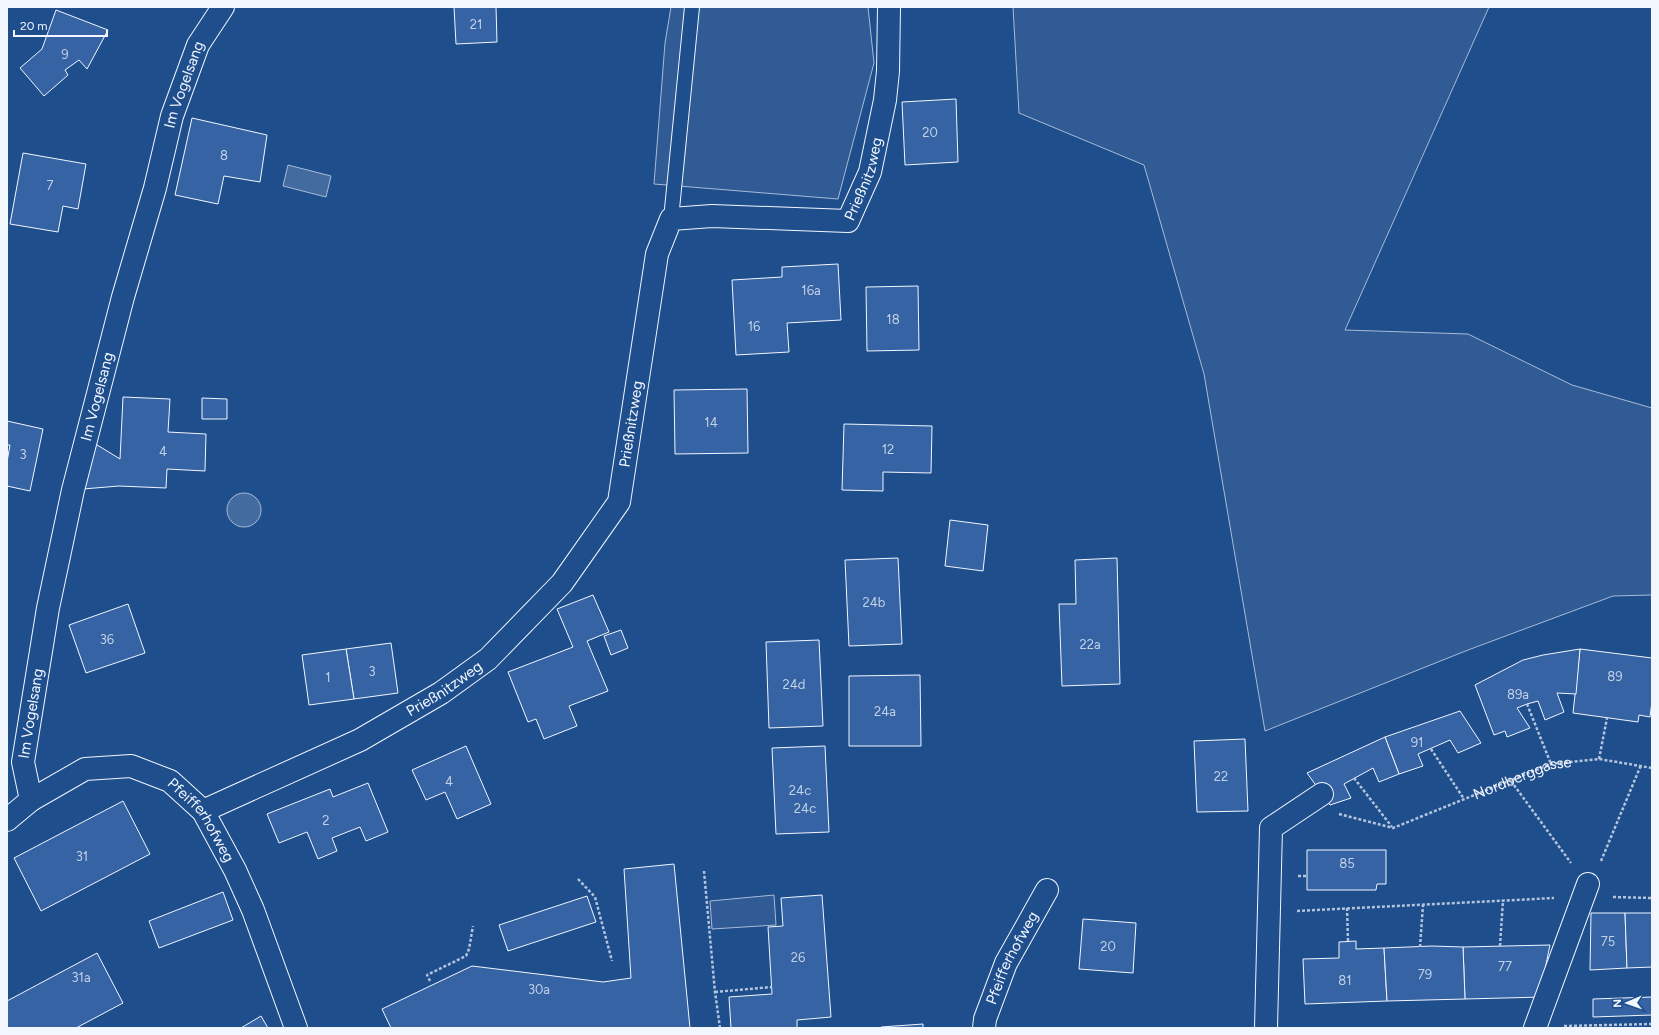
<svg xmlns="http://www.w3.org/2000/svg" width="1659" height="1035" font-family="Figtree,sans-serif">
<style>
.built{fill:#305b95;stroke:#a8bbd7}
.water{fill:#446ba0;stroke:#a8bbd7}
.building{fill:#3563a3;stroke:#f2f6ff}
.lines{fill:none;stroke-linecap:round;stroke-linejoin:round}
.service-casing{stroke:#f2f6ff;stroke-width:16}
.minor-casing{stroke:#f2f6ff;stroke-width:24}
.path{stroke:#b3c4dc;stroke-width:2.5;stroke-dasharray:3 2;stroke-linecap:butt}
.service{stroke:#1f4e8c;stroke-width:14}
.minor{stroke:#1f4e8c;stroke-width:22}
.labels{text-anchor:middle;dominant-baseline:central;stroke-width:3;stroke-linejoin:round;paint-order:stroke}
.number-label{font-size:13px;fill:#c3d1e8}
.street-label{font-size:15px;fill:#f2f6ff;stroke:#1f4e8c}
</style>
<rect width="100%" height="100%" fill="#1f4e8c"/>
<!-- built -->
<g class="built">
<polygon points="671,7 868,7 874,63 838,199 654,184 665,43"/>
<polygon points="1013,7 1489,7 1345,330 1468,334 1572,385 1652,408 1652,595 1613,596 1468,650 1265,731 1204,374 1144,165 1019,113"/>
<polygon points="774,895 776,925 712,929 710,901"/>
</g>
<!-- water -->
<g class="water">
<polygon points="288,165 331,176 326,197 283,186"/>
<circle cx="244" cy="510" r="17"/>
</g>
<!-- building -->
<g class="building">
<polygon points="454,7 496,7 497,42 456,44"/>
<polygon points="56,10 108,30 87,69 79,60 65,70 68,75 44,96 20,68 42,49"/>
<polygon points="956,99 958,162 905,165 902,102"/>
<polygon points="192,118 267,135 260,182 224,176 218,204 175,195"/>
<polygon points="23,153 86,164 78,209 63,206 58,232 10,224"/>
<polygon points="838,264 841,320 787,323 789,352 736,355 732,280 782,277 782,267"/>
<polygon points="918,286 919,350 867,351 866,287"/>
<polygon points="747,389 748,453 675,454 674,390"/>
<polygon points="123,397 170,399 168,432 206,434 205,471 167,469 166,488 119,486 83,489 94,443 120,459"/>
<polygon points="202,398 227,399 227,419 202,419"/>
<polygon points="7,421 43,429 30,491 7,486 7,462 10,445 7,445"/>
<polygon points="844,424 932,426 931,473 883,472 883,491 842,490"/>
<polygon points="950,520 988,525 983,571 945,566"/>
<polygon points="898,558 902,644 849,646 845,560"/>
<polygon points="1117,558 1120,684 1062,686 1059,604 1076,604 1075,560"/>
<polygon points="593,595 609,632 587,641 608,691 569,706 577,726 544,739 536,719 528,722 508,672 573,647 557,609"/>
<polygon points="128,604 145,653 86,673 69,625"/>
<polygon points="621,630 628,648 611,655 604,636"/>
<polygon points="819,640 823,726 769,728 766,642"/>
<polygon points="391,643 398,693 354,699 346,649"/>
<polygon points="346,649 354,699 309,705 302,655"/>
<polygon points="1580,649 1652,658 1652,701 1650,717 1639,715 1638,722 1573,713"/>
<polygon points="1580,649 1576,694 1557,693 1564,712 1545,720 1538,701 1527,704 1517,708 1530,728 1507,737 1505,731 1494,735 1475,685 1523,660 1543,655"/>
<polygon points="920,675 921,746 849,746 849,676"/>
<polygon points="1460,711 1481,743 1458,753 1450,740 1418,754 1423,766 1399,774 1385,737"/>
<polygon points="1385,737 1399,774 1379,782 1373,768 1344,784 1351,798 1330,805 1307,773"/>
<polygon points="1245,739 1248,811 1197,812 1194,741"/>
<polygon points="466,746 491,804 457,819 445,792 426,800 412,770"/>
<polygon points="825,746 829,832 776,834 772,748"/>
<polygon points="368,783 388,832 366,841 360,827 332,838 337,851 318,859 307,832 279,843 267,814 330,789 333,797"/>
<polygon points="123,801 150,854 41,911 14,858"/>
<polygon points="1307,850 1386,850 1386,884 1377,884 1376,890 1307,890"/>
<polygon points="674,864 690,1028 391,1028 382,1009 472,966 603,982 631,978 624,869"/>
<polygon points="223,892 233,920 159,948 149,921"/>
<polygon points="822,895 831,1017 797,1020 797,1028 731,1028 729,997 772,994 768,927 783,926 781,898"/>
<polygon points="587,896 596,922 508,951 499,925"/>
<polygon points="1591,913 1625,913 1627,968 1590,970"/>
<polygon points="1625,913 1652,913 1652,967 1627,968"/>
<polygon points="1083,919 1136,923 1133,973 1079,969"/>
<polygon points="1356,941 1356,949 1384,948 1387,1001 1305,1004 1303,959 1339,958 1339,942"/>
<polygon points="1550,945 1542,984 1543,997 1465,999 1463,947"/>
<polygon points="1432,946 1463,947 1465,999 1387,1001 1384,948"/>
<polygon points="97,953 123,1003 76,1028 7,1028 7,1001"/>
<polygon points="1652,997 1652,1015 1593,1017 1593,999"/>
<polygon points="261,1016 268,1028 241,1028"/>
<polygon points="923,1024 923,1028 881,1028 881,1027"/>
</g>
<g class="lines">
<defs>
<polyline id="service" points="671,219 692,7"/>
<g id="minor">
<path id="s2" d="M31 800 23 762 48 608 73 490 123 297 155 188 172 116 198 45 223 7"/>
<path id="s3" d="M203 811 360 740 441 693 488 659 562 583 619 502 657 254 671 219 712 216 848 221 870 172 885 100 888 71 889 7"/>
<path id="s4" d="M7 820 31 800 85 769 131 766 170 781 203 811 235 870 253 910 296 1028"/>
<path id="s5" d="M984 1028 985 1019 1006 963 1047 890"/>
<polyline points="1266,1028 1271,828 1322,794"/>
<polyline points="1535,1028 1588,884"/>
</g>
</defs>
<!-- service casing -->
<use href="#service" class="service-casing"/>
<!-- minor casing -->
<use href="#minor" class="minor-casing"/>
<!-- path -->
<g class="path">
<polyline points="1527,704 1551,764"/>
<polyline points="1431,749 1464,799"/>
<polyline points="1599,759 1607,718"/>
<polyline points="1354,778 1392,827"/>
<polyline points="1511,781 1571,863"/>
<path id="s1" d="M1339 814 1393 828 1551 764 1599 759 1652 768"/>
<polyline points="1601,861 1641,765"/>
<polyline points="704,871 715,992 720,1028"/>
<polyline points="1298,876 1307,876"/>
<polyline points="578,879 595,897 612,961"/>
<polyline points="1613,897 1652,898"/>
<polyline points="1347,908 1348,941"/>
<polyline points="1297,911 1554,898"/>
<polyline points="1500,946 1503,900"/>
<polyline points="1420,947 1423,905"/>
<polyline points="430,981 427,975 466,956 469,949 473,926"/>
<polyline points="715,992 772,987"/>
<polyline points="1564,1026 1652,1024"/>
</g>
<!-- service -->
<use href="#service" class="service"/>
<!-- minor -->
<use href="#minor" class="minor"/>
</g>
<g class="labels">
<!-- number labels -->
<g class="number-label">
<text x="476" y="24">21</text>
<text x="65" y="54">9</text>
<text x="930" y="132">20</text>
<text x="224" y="155">8</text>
<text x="50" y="185">7</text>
<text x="811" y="290">16a</text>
<text x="893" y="319">18</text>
<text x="754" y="326">16</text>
<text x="711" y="422">14</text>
<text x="888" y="449">12</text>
<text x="163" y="451">4</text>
<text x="23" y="454">3</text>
<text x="874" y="602">24b</text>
<text x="107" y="639">36</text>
<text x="1090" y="644">22a</text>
<text x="372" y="671">3</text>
<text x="1615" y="676">89</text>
<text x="328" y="677">1</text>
<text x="794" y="684">24d</text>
<text x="1518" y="694">89a</text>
<text x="885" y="711">24a</text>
<text x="1417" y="742">91</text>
<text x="1221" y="776">22</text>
<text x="449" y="781">4</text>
<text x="800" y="790">24c</text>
<text x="805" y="808">24c</text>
<text x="326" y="820">2</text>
<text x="82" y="856">31</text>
<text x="1347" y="863">85</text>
<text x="1608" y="941">75</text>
<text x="1108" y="946">20</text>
<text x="798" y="957">26</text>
<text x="1505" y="966">77</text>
<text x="1425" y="974">79</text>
<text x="81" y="977">31a</text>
<text x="1345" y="980">81</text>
<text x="539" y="989">30a</text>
</g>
<!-- street labels -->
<g class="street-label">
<text stroke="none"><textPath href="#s2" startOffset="736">Im Vogelsang</textPath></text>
<text stroke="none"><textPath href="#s3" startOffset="1040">Prießnitzweg</textPath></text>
<text stroke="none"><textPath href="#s2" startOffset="412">Im Vogelsang</textPath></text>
<text stroke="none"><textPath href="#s3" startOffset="608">Prießnitzweg</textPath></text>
<text stroke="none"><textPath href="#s3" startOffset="271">Prießnitzweg</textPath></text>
<text stroke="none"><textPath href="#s2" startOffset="88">Im Vogelsang</textPath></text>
<text stroke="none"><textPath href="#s1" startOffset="195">Nordberggasse</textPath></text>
<text stroke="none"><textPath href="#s4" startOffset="232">Pfeifferhofweg</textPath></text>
<text stroke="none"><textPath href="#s5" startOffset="76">Pfeifferhofweg</textPath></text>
</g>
</g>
<!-- border -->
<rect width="1659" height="1035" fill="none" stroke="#f2f6ff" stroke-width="16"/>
<!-- north arrow -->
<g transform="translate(1627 1003) rotate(268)" stroke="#1f4e8c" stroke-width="3" paint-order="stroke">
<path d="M0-3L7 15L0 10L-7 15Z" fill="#f2f6ff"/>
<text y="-6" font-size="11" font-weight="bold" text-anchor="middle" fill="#f2f6ff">N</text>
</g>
<!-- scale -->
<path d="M14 30v6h93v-6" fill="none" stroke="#f2f6ff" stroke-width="2"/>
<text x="20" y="30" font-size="12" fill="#f2f6ff" stroke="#1f4e8c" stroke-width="3" paint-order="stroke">20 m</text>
</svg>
